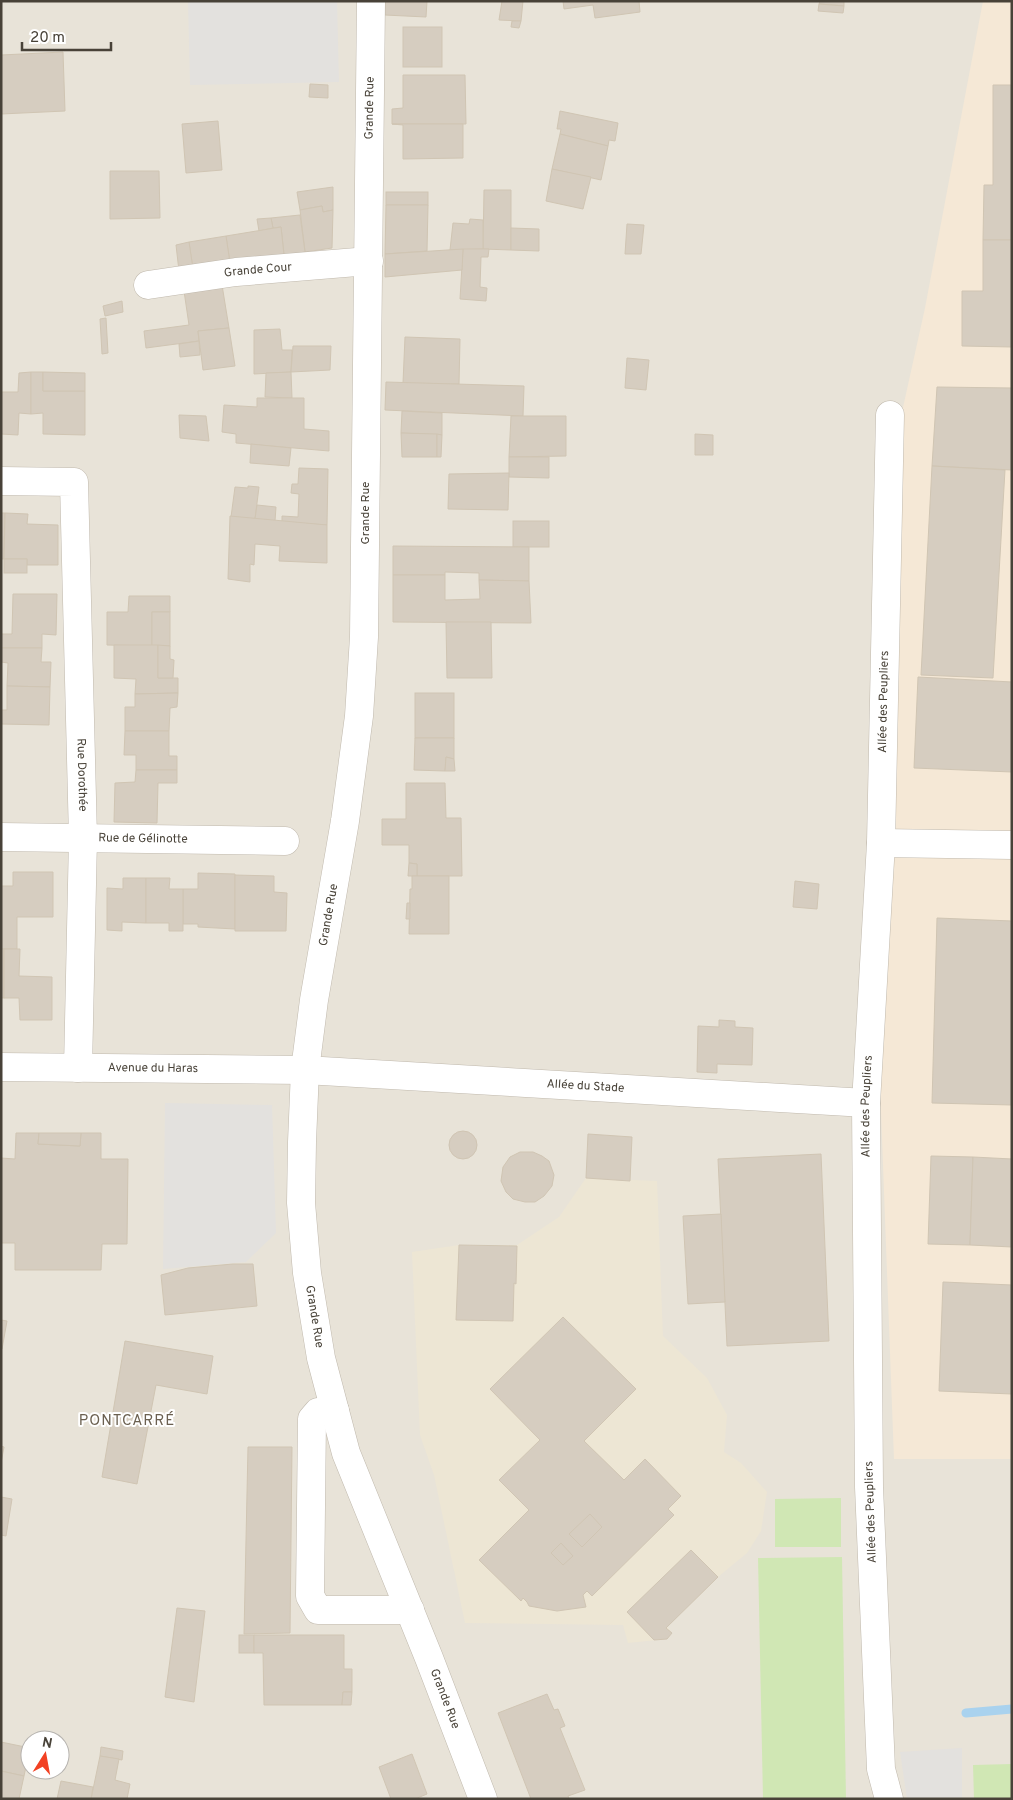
<svg xmlns="http://www.w3.org/2000/svg" width="1013" height="1800" font-family="Overpass,sans-serif">
<style>
.residential{fill:#e8e3d8;fill-rule:evenodd}
.commercial{fill:#f5e8d6}
.education{fill:#ede6d4}
.green{fill:#d0e7b4}
.parking{fill:#e3e1de}
.lines{fill:none;stroke-linecap:round;stroke-linejoin:round}
.stream{stroke:#a9d2ee;stroke-width:9}
.building{fill:#d6cdc0;stroke:#d0c5b3}
.minor-casing{stroke:#c0b9ad;stroke-width:29}
.minor{stroke:#fff;stroke-width:28}
.labels{text-anchor:middle;dominant-baseline:central;stroke-width:4;stroke-linejoin:round;paint-order:stroke}
.street-label{font-size:12px;fill:#484238;stroke:#fff}
.quarter-label{font-size:15px;letter-spacing:1px;fill:#6b6050;stroke:#fff}
</style>
<rect width="100%" height="100%" fill="#f4f1ea"/>
<!-- residential -->
<path class="residential" d="M1 1H1012V1799H1ZM30 1740H60V1770H30Z"/>
<!-- commercial -->
<polygon class="commercial" points="983,1 1012,1 1012,1459 894,1459 876,978 898,430 925,308"/>
<!-- education -->
<polygon class="education" points="586,1178 657,1181 663,1336 707,1378 727,1415 724,1452 741,1463 767,1492 761,1531 747,1553 718,1577 667,1627 672,1633 667,1639 628,1643 623,1625 465,1623 434,1475 420,1435 412,1252 459,1245 517,1245 559,1217"/>
<!-- green -->
<g class="green">
<polygon points="841,1498 841,1547 775,1547 775,1499"/>
<polygon points="842,1557 846,1799 763,1799 758,1558"/>
<polygon points="1012,1764 1012,1799 974,1799 973,1765"/>
</g>
<!-- parking -->
<g class="parking">
<polygon points="188,1 337,1 339,82 190,85"/>
<polygon points="165,1103 272,1105 276,1233 246,1262 163,1269"/>
<polygon points="962,1748 962,1799 907,1799 900,1752"/>
</g>
<g class="lines">
<!-- stream -->
<polyline class="stream" points="966,1713 1012,1709"/>
</g>
<!-- building -->
<g class="building">
<polygon points="385,1 427,1 426,17 385,15"/>
<polygon points="502,1 523,1 521,21 499,20"/>
<polygon points="563,1 639,1 640,12 595,18 593,5 564,9"/>
<polygon points="820,1 844,1 844,6 819,4"/>
<polygon points="819,4 844,6 843,13 818,11"/>
<polygon points="512,21 521,21 519,28 511,27"/>
<rect x="403" y="27" width="39" height="40"/>
<polygon points="63,52 65,111 1,114 1,55"/>
<polygon points="403,75 465,75 466,124 392,124 392,109 403,108"/>
<polygon points="310,84 328,85 328,98 309,97"/>
<polygon points="993,85 1012,85 1012,240 983,240 984,185 993,185"/>
<polygon points="560,111 618,123 615,141 609,140 608,146 560,134 561,129 557,129"/>
<polygon points="218,121 222,170 186,173 182,124"/>
<polygon points="392,124 463,124 463,158 403,159 403,125"/>
<polygon points="560,134 608,146 601,180 552,169"/>
<polygon points="552,169 591,177 583,209 546,201"/>
<polygon points="110,171 159,171 160,218 110,219"/>
<polygon points="333,187 333,210 323,212 322,206 300,210 297,192"/>
<polygon points="484,190 511,190 511,250 483,249"/>
<rect x="386" y="192" width="42" height="13"/>
<polygon points="386,205 428,205 427,251 385,254"/>
<polygon points="322,206 323,212 333,210 332,248 305,252 300,210"/>
<polygon points="300,215 305,252 284,255 281,227 273,228 271,218"/>
<polygon points="271,218 273,228 259,231 257,219"/>
<polygon points="470,219 483,220 483,249 450,250 453,223 469,224"/>
<polygon points="627,224 644,225 641,254 625,254"/>
<polygon points="281,227 284,255 230,263 226,236"/>
<polygon points="511,228 539,229 539,251 511,250"/>
<polygon points="226,236 230,263 193,269 189,242"/>
<polygon points="983,240 1012,240 1012,347 962,346 962,291 983,291"/>
<polygon points="189,242 193,269 179,271 176,245"/>
<polygon points="463,249 489,249 488,257 481,257 480,287 487,288 486,301 460,299"/>
<polygon points="463,249 462,270 385,277 385,254"/>
<polygon points="222,285 229,328 198,331 199,341 146,348 144,331 189,325 184,291"/>
<polygon points="122,301 123,312 105,316 103,306"/>
<polygon points="106,318 108,353 102,354 100,319"/>
<polygon points="229,328 235,366 203,370 198,331"/>
<polygon points="280,329 282,350 292,350 291,372 254,374 254,330"/>
<polygon points="405,337 460,339 459,384 403,383"/>
<polygon points="199,341 200,355 180,357 179,344"/>
<polygon points="293,346 331,346 330,370 291,372"/>
<polygon points="627,358 649,360 646,390 625,388"/>
<polygon points="31,372 31,414 19,413 18,435 1,434 1,392 18,392 19,373"/>
<polygon points="31,372 43,372 43,391 85,391 85,435 43,434 43,413 31,414"/>
<polygon points="43,372 85,373 85,391 43,391"/>
<polygon points="291,372 292,398 265,397 266,373"/>
<polygon points="386,382 524,386 523,416 385,410"/>
<polygon points="937,387 1012,388 1012,470 932,466"/>
<polygon points="257,398 304,398 304,429 329,431 329,451 236,443 236,434 222,432 224,405 257,407"/>
<polygon points="402,411 442,413 442,435 401,433"/>
<polygon points="179,415 206,416 209,441 180,438"/>
<polygon points="511,416 566,416 566,456 509,457"/>
<polygon points="401,433 437,434 437,457 402,457"/>
<polygon points="437,434 442,435 441,457 437,457"/>
<polygon points="695,434 713,435 713,455 695,455"/>
<polygon points="251,444 291,448 289,466 250,463"/>
<polygon points="509,457 549,457 549,478 509,477"/>
<polygon points="932,466 1005,470 993,678 921,675"/>
<polygon points="299,468 328,469 327,525 282,522 282,516 298,517 299,494 291,493 292,484 298,484"/>
<polygon points="509,473 508,510 448,509 449,474"/>
<polygon points="248,486 259,487 255,519 231,517 235,487 248,488"/>
<polygon points="257,505 276,507 275,521 255,519"/>
<polygon points="1,513 5,513 4,559 1,559"/>
<polygon points="5,513 28,514 27,524 58,525 58,565 27,565 27,559 4,559"/>
<polygon points="230,516 327,525 327,563 279,561 280,546 255,544 254,565 250,564 250,582 228,579"/>
<rect x="513" y="521" width="36" height="26"/>
<polygon points="393,546 529,547 529,581 479,580 479,573 445,572 445,575 393,575"/>
<rect x="4" y="559" width="23" height="14"/>
<polygon points="393,575 445,575 445,600 480,599 479,580 529,581 531,623 393,622"/>
<polygon points="13,594 57,594 56,635 42,634 42,648 1,648 1,634 12,634"/>
<polygon points="129,596 170,596 170,612 152,612 152,646 107,645 107,612 128,612"/>
<rect x="152" y="612" width="18" height="34"/>
<polygon points="446,622 491,622 492,678 447,678"/>
<polygon points="114,645 158,645 158,678 178,678 178,693 135,694 136,679 114,678"/>
<polygon points="158,645 170,646 170,659 174,660 173,678 158,678"/>
<polygon points="1,648 42,648 41,662 51,662 50,687 7,686 8,663 1,662"/>
<polygon points="918,677 1012,682 1012,772 914,768"/>
<polygon points="7,686 50,687 49,725 1,724 1,710 7,710"/>
<polygon points="178,693 177,707 170,708 169,731 125,731 125,707 135,707 135,694"/>
<rect x="415" y="693" width="39" height="45"/>
<polygon points="125,731 169,731 169,756 177,756 177,770 136,770 136,755 124,755"/>
<polygon points="415,738 454,738 454,759 446,757 445,771 414,770"/>
<polygon points="446,757 454,759 455,771 445,771"/>
<polygon points="136,770 177,770 177,783 158,783 157,823 114,822 115,783 135,782"/>
<polygon points="406,783 445,783 446,818 461,818 462,876 417,876 417,864 409,863 409,845 382,845 382,819 406,819"/>
<polygon points="409,863 417,864 417,876 408,876"/>
<polygon points="13,872 53,872 53,917 17,917 17,949 1,949 1,886 13,886"/>
<polygon points="198,873 235,874 235,929 198,927 198,924 183,924 183,889 198,889"/>
<polygon points="235,875 274,876 274,892 287,893 286,931 235,931"/>
<polygon points="412,876 449,876 449,934 409,934 410,889 412,889"/>
<polygon points="123,878 146,878 146,923 122,922 122,931 107,930 107,888 123,889"/>
<polygon points="146,878 170,878 169,889 183,889 183,931 169,931 169,923 146,923"/>
<polygon points="795,881 819,884 817,909 793,907"/>
<polygon points="407,903 410,903 410,919 406,919"/>
<polygon points="937,918 1012,921 1012,1105 932,1103"/>
<rect x="1" y="949" width="3" height="49"/>
<polygon points="4,949 20,949 19,976 52,977 52,1020 20,1020 19,998 4,998"/>
<polygon points="719,1020 735,1021 735,1027 753,1028 752,1065 717,1064 717,1073 697,1072 698,1026 719,1027"/>
<circle cx="463" cy="1145" r="14"/>
<polygon points="16,1133 39,1133 38,1144 80,1146 81,1133 101,1133 101,1159 128,1159 127,1244 102,1244 101,1270 15,1270 15,1243 1,1243 1,1158 15,1159"/>
<polygon points="39,1133 81,1133 80,1146 38,1144"/>
<polygon points="588,1134 632,1137 630,1181 586,1178"/>
<polygon points="520,1152 533,1152 542,1156 549,1161 554,1175 552,1186 544,1196 535,1202 525,1202 513,1199 506,1192 501,1181 503,1167 510,1157"/>
<polygon points="821,1154 829,1341 727,1346 718,1159"/>
<polygon points="931,1156 973,1157 970,1245 928,1244"/>
<polygon points="973,1157 1012,1159 1012,1247 970,1245"/>
<polygon points="721,1214 725,1302 688,1304 683,1216"/>
<polygon points="459,1245 517,1246 516,1284 514,1283 513,1321 456,1320"/>
<polygon points="233,1264 253,1264 257,1306 165,1315 161,1275 188,1268"/>
<polygon points="943,1282 1012,1285 1012,1394 939,1391"/>
<polygon points="563,1317 636,1389 584,1441 624,1480 645,1459 681,1496 668,1509 674,1515 592,1596 587,1591 583,1595 586,1607 557,1611 529,1606 527,1602 523,1598 521,1601 479,1560 529,1510 499,1480 540,1440 490,1389"/>
<polygon points="1,1320 7,1321 2,1349 1,1348"/>
<polygon points="125,1341 213,1356 207,1394 156,1385 137,1484 102,1477"/>
<polygon points="1,1446 4,1447 1,1463"/>
<polygon points="248,1447 292,1447 290,1633 244,1634"/>
<polygon points="1,1497 12,1499 6,1536 1,1535"/>
<polygon points="590,1514 602,1527 582,1547 569,1534"/>
<polygon points="561,1543 573,1556 563,1565 551,1553"/>
<polygon points="691,1550 718,1577 666,1628 672,1633 667,1639 654,1640 627,1612"/>
<polygon points="177,1608 205,1611 194,1702 165,1697"/>
<rect x="239" y="1635" width="15" height="18"/>
<polygon points="254,1635 344,1635 344,1669 352,1669 352,1692 343,1692 342,1705 264,1705 263,1653 254,1653"/>
<polygon points="343,1692 352,1692 351,1705 342,1705"/>
<polygon points="547,1694 554,1710 558,1709 565,1726 560,1728 585,1790 568,1796 569,1799 531,1799 498,1713"/>
<polygon points="1,1742 30,1748 24,1776 1,1771"/>
<polygon points="101,1747 123,1751 122,1760 100,1756"/>
<polygon points="412,1754 427,1794 415,1799 391,1799 379,1767"/>
<polygon points="100,1756 119,1759 115,1780 130,1784 127,1799 91,1799"/>
<polygon points="1,1771 24,1776 19,1799 1,1799"/>
<polygon points="61,1781 93,1787 91,1799 57,1799"/>
</g>
<g class="lines">
<defs>
<g id="minor">
<path id="s1" d="M371 1 364 637 359 716 345 821 314 1000 305 1070 302 1142 301 1203 307 1273 321 1358 346 1453 429 1658 483 1799"/>
<path id="s2" d="M148 285 236 272 369 261"/>
<path id="s3" d="M1 481 74 482 83 838 78 1068"/>
<path id="s4" d="M1 837 285 841"/>
<polyline points="881,843 1012,845"/>
<path id="s5" d="M1 1067 305 1070 866 1103"/>
<polyline points="335,1411 318,1412 312,1419 310,1596 318,1610 410,1610"/>
<path id="s6" d="M889 1799 881 1769 869 1487 866 1103 881 843 890 415"/>
</g>
</defs>
<!-- minor casing -->
<use href="#minor" class="minor-casing"/>
<!-- minor -->
<use href="#minor" class="minor"/>
</g>
<g class="labels">
<!-- street labels -->
<g class="street-label">
<text transform="translate(370 108) rotate(-89)">Grande Rue</text>
<text stroke="none"><textPath href="#s2" startOffset="111">Grande Cour</textPath></text>
<text transform="translate(366 513) rotate(-90)">Grande Rue</text>
<text stroke="none"><textPath href="#s6" startOffset="1099">Allée des Peupliers</textPath></text>
<text stroke="none"><textPath href="#s3" startOffset="366">Rue Dorothée</textPath></text>
<text stroke="none"><textPath href="#s4" startOffset="142">Rue de Gélinotte</textPath></text>
<text transform="translate(329 915) rotate(-80)">Grande Rue</text>
<text stroke="none"><textPath href="#s5" startOffset="152">Avenue du Haras</textPath></text>
<text stroke="none"><textPath href="#s5" startOffset="585">Allée du Stade</textPath></text>
<text stroke="none"><textPath href="#s6" startOffset="694">Allée des Peupliers</textPath></text>
<text stroke="none"><textPath href="#s1" startOffset="1321">Grande Rue</textPath></text>
<text transform="translate(871 1512) rotate(-92)">Allée des Peupliers</text>
<text stroke="none"><textPath href="#s1" startOffset="1726">Grande Rue</textPath></text>
</g>
<!-- quarter labels -->
<g class="quarter-label">
<text x="127" y="1421">PONTCARRÉ</text>
</g>
</g>
<!-- border -->
<rect width="1013" height="1800" fill="none" stroke="#484238" stroke-width="5"/>
<!-- north arrow -->
<g transform="translate(45 1755) rotate(11)"><circle r="24" fill="#ffffff" stroke="#b6b3af"/>
<path d="M0-4L9 19L0 12L-9 19Z" fill="#f24123"/>
<text y="-8" font-size="14" font-weight="bold" text-anchor="middle" fill="#484238">N</text>
</g>
<!-- scale -->
<path d="M22 42v8h89v-8" fill="none" stroke="#484238" stroke-width="2.5"/>
<text x="30" y="42" font-size="15" fill="#484238" stroke="#ffffff" stroke-width="4" paint-order="stroke">20 m</text>
</svg>
